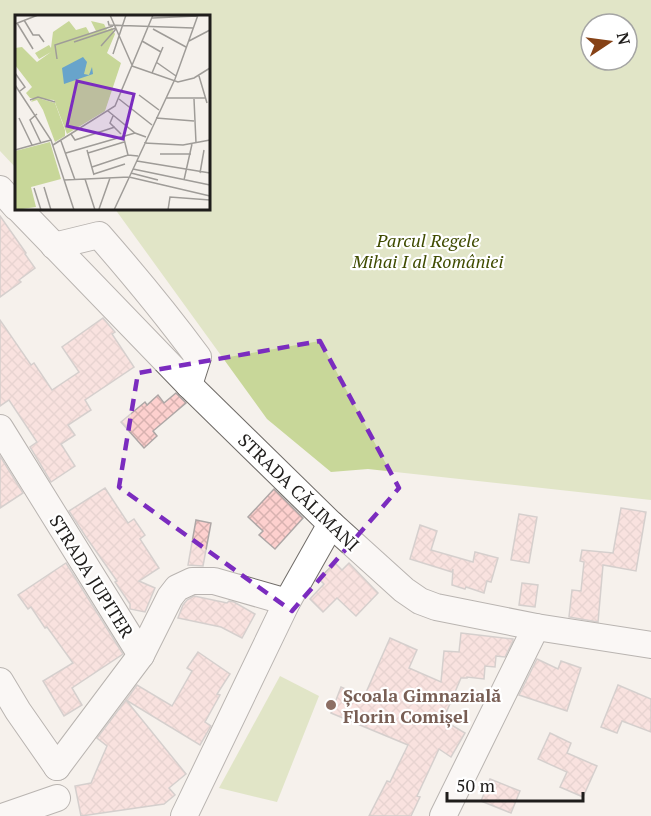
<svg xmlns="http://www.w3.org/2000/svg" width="651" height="816" font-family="'PT Serif',serif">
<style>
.green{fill:#c8d799;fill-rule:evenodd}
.building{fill:url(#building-cross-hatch);stroke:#aea7a6;stroke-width:1.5}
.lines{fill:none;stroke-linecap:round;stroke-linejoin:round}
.minor-casing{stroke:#706c68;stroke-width:28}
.minor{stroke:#fff;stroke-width:26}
.marked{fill:none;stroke:#7b2cbf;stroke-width:4.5;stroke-dasharray:12 8;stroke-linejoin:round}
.education-dot{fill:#8d6e63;stroke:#fff;stroke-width:2}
.labels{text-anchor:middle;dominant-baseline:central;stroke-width:4.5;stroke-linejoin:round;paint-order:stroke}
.park-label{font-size:18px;font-style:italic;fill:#3f4b00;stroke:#fff}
.street-label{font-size:18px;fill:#1f1d1b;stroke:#fff}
.education-label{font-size:18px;font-weight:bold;fill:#785e54;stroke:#fff;text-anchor:start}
.inset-road{fill:none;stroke:#9f9c98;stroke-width:1.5}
.view{fill:#7b2cbf;fill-opacity:0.15;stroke:#7b2cbf;stroke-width:3}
.inset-edge{fill:none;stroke:#1f1d1b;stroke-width:3}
</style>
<defs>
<pattern id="building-cross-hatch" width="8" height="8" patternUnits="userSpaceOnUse" patternTransform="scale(1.5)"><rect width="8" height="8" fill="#fdd0ce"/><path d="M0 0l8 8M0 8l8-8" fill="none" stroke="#d8b2b0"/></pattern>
</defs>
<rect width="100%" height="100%" fill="#f5f1ec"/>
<!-- green -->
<g class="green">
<path d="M0 0H651V500L368 469 331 472 267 419 115 209 208 208V16H16V168L0 151ZM591 24H627V60H591Z"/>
<polygon points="280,676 319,696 277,802 219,788"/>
</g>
<!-- building -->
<g class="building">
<polygon points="0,216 26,253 25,254 35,268 19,280 21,282 0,297"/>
<polygon points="103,318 115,332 112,334 134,367 85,400 91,410 68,425 75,435 61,444 75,466 51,482 30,447 37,442 9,400 0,406 0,320 31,365 34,363 52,390 79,372 62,347"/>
<polygon points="176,393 186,403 153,431 157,436 144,448 121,422 145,402 147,405 158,395 164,403"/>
<polygon points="0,456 23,493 0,508"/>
<polygon points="105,488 128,523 134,519 145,535 140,539 159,568 139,581 155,588 145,612 130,609 130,604 115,582 117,581 86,537 69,511"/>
<polygon points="274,489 303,518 275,549 259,535 263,531 248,517"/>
<polygon points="621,508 646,512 636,571 603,565 598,622 569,617 572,590 581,591 584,562 580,561 582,550 613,553"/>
<polygon points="519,514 537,517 529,563 511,560"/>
<polygon points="196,520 211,523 203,566 188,565"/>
<polygon points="420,525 437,531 431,550 473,562 475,552 498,558 491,582 487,581 484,593 466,587 465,589 452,585 453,569 452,572 410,559"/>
<polygon points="66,563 123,654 72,688 82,705 64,716 43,681 73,663 47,627 45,628 31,607 28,609 18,595"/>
<polygon points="335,563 342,570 349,563 378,593 356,616 337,598 323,612 310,599 324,584 319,579"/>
<polygon points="522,583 538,585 535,607 519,605"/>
<polygon points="194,596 227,603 229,601 234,602 255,614 242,638 221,627 178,618 183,605 187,600"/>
<polygon points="461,633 513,639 513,641 505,657 496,656 495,667 485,666 484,679 467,677 467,678 461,678 443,720 465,733 451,757 439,749 417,796 420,797 411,816 369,816 387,781 390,782 408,745 331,713 341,687 364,697 390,638 417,650 409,668 441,682 444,651 459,652"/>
<polygon points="198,652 230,674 217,694 220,695 205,722 211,726 200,745 126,700 137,685 172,706 192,671 187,668"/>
<polygon points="537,659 558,669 561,661 581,668 567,711 519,695"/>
<polygon points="618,685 651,699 651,732 622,721 617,733 601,727"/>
<polygon points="126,700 186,774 169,788 175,795 164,804 81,816 75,786 91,783 107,746 97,738"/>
<polygon points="550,733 571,743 567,753 597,766 583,797 560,787 567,772 538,759"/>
<polygon points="490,779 520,791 511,813 481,801"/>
</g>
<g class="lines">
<defs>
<g id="minor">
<polyline points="0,189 16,207"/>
<polyline points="18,208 189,385 331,524 404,590 420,601 436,607 536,627 651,645"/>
<path d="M54 246 99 235C134 275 167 315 198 357L189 385"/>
<polyline points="0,428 141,655"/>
<polyline points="0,681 18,711 57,767"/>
<polyline points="57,767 141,655 170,597 177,588 192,581 214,581 287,602"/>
<polyline points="5,816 57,798"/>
<polyline points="184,816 287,602 331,524"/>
<polyline points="443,816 536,627"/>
</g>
</defs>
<!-- minor casing -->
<use href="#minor" class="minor-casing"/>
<!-- minor -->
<use href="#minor" class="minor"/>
</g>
<!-- marked area -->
<path d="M0 0H651V816H0ZM320 341 399 488 292 611 119 487 138 373Z" fill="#f5f1ec" fill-opacity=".55" fill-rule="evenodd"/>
<path class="marked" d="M320 341 399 488 292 611 119 487 138 373Z"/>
<!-- markers -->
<circle class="education-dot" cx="331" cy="705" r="6"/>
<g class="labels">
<!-- park labels -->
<g class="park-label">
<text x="428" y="240">Parcul Regele<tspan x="428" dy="21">Mihai I al României</tspan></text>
</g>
<!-- street labels -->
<g class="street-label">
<text transform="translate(299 492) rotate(44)">STRADA CĂLIMANI</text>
<text transform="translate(92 576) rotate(58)">STRADA JUPITER</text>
</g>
<!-- education labels -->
<g class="education-label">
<text x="343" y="695">Școala Gimnazială<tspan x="343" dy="21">Florin Comișel</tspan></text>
</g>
</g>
<!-- overview -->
<g transform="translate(15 15)">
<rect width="195" height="195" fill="#f5f1ec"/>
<path d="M20 82 40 88 50 115V121L40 127 28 95 22 85 16 87ZM35 127 46 164 16 172 21 192 0 195V136Z" fill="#c8d799"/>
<path d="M54 6 61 15 71 12 75 19 81 16 76 6 89 9 92 15 97 13 100 19 92 38 106 48 90 96 52 119 39 85 15 83 11 78 17 72 0 50V33L7 32 22 47 36 37 24 44 20 38 34 30 36 33 38 17Z" fill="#c8d799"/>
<path d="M68 42 72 47 69 59 74 60 77 52 78 59 49 69 47 53Z" fill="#68a4cb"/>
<path class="inset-road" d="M95 0 117 50M137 3 182 1M9 5 18 20H24L29 27M93 6 94 10 178 13M2 8 18 34M0 9 23 0M138 14 171 32M127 26 146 37M174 26 195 15M59 27 101 13M86 31 101 14M98 39 111 0M42 44 40 30 98 11M141 47 161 61M117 51 163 67 179 63 195 53M0 58 10 72 5 76M137 58 148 32M184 61 192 88M0 70 36 125 59 195M124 80 144 95M151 83H191M104 84 137 110M179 84 181 128M15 85 23 82 40 87M93 96 120 118 131 122M22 99 15 105 26 128M98 101 95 108 106 119M4 103 17 130M141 103 179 106M56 119 60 125 100 112M108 120 113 140M46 126 60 165M129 128 168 130 195 125M38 130 100 91 138 0M0 135 36 125M72 135 79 160M51 138 120 118M73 138 109 127M145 139H176M122 146 195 158M77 152 113 140 123 141M118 154 195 170M116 158 143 165M185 158 189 135M79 159 110 149M70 164 80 195M49 165 114 162 195 181M169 165 177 129M29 172 36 195M19 173 26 195M84 194 95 163M99 195 160 64 183 0M153 195 155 182 195 185"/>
<path class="view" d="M62 66 119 79 108 124 52 111Z"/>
<rect width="195" height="195" class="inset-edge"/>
</g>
<!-- north arrow -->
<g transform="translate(609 42) rotate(77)"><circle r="28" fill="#ffffff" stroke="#a5a5a4" stroke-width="1.5"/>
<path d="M0-4.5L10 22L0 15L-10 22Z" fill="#864216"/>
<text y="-9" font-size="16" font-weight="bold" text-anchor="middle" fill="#1f1d1b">N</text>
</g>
<!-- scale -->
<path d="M447 792v9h136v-9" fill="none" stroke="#1f1d1b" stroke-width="3"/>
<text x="456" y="792" font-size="18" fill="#1f1d1b" stroke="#ffffff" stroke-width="4.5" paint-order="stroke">50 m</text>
</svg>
